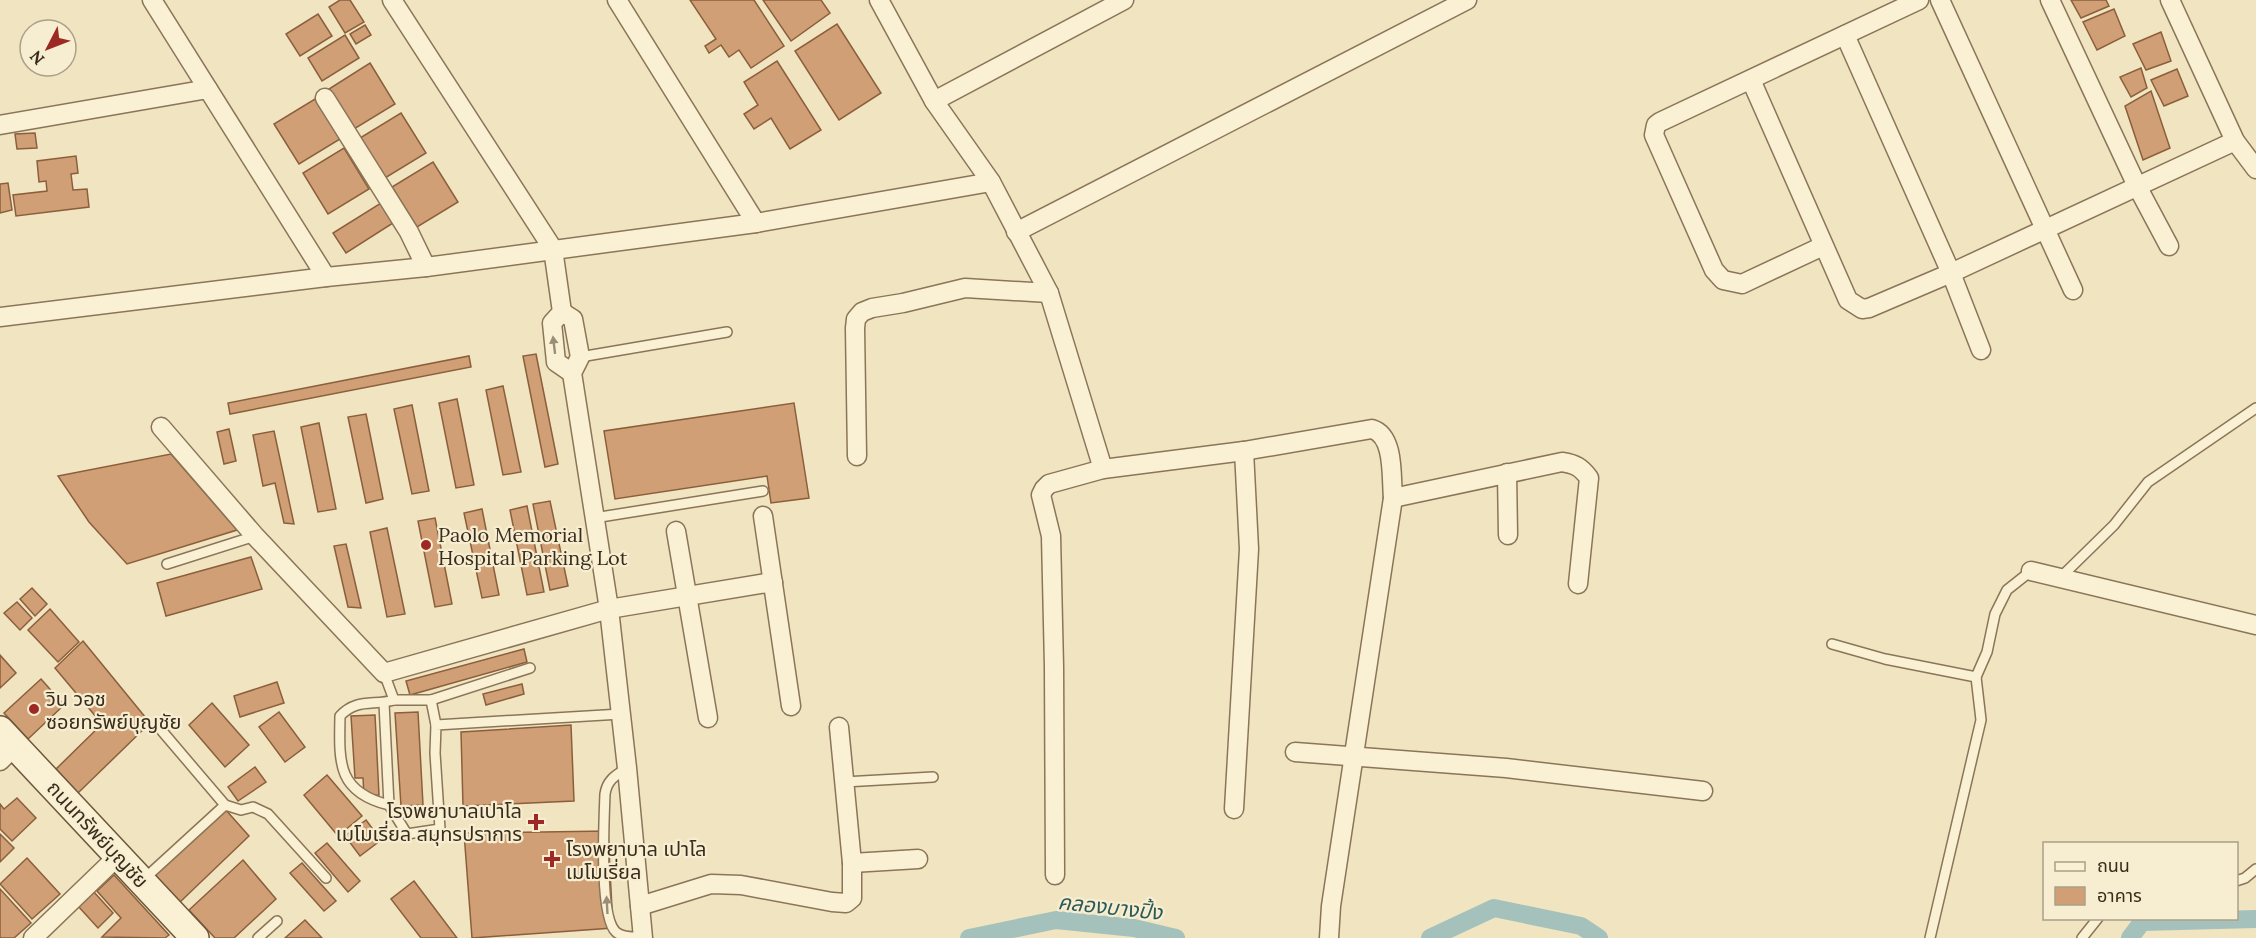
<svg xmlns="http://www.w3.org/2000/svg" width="2256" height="938" font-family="Lora,'Noto Sans Thai',serif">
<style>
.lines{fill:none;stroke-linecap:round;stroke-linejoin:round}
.canal{stroke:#a4c2bb;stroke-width:18}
.building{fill:#d09f75;stroke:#8b5f3c;stroke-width:1.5}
.lane-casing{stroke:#8b7558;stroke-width:12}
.street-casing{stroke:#8b7558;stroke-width:21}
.secondary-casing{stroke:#6c563b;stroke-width:30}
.lane{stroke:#faf1d5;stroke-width:9}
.street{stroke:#faf1d5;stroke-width:18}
.secondary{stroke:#faf1d5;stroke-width:27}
.oneway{fill:#9a8e79}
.poi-dot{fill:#9d2924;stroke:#f7eed1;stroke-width:2}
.labels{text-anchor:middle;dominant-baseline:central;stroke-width:4.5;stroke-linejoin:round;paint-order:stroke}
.poi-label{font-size:20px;fill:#392c1d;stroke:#f7eed1;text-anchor:start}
.street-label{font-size:20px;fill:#392c1d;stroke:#f7eed1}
.water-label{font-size:21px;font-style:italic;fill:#2b5a59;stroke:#f7eed1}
</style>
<rect width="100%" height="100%" fill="#f0e4c1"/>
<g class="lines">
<!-- canal -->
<g class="canal">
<polyline points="969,938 1056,920 1134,928 1176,938"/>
<polyline points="1430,938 1494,908 1581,926 1599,938"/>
<polyline points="2130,938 2142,922 2256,919"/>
</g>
</g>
<!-- building -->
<g class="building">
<polygon points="340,0 350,0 364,22 345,33 329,7"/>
<polygon points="690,0 754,0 784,46 751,68 739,50 729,57 721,45 709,53 705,46 716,39"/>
<polygon points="763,0 821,0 830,13 791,41"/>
<polygon points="2071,0 2106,0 2109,6 2081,18"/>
<polygon points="2114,9 2125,36 2097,50 2083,22"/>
<polygon points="318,14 332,36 300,56 286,34"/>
<polygon points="837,24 881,93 839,120 795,51"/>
<polygon points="365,25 371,35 356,44 350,34"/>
<polygon points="2161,32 2171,61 2146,70 2133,44"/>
<polygon points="345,35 359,58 322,81 308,58"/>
<polygon points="777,61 821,130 790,149 771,118 754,129 744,114 758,105 744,82"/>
<polygon points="370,63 395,104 354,129 329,89"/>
<polygon points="2141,68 2147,88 2131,97 2120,77"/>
<polygon points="2177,69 2188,96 2164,106 2151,80"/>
<polygon points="2151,91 2170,148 2143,160 2125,106"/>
<polygon points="315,99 340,139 299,164 274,124"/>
<polygon points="401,113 426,153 385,178 360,138"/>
<polygon points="35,133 37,148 17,149 15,134"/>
<polygon points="344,148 369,189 328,214 303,173"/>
<polygon points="76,156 78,173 71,174 73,190 87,189 89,207 16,216 13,195 47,191 46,181 39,182 37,161"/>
<polygon points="433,162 458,202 417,227 392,187"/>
<polygon points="8,183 12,210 0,213 0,184"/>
<polygon points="381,203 393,223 346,253 333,233"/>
<polygon points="536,354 558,464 545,467 523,356"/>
<polygon points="469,356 471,367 230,414 228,403"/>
<polygon points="503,386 521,472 503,475 486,390"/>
<polygon points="457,399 474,485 456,488 439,403"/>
<polygon points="794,403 809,498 771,503 767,476 615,499 604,431"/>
<polygon points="412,405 429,491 412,494 394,409"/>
<polygon points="366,414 383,499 366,503 348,417"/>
<polygon points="319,423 336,509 318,512 301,427"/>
<polygon points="229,429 236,461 224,464 217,432"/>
<polygon points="274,431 294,524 284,523 275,483 263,486 253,435"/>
<polygon points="171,454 237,530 127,564 89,522 58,476"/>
<polygon points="550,501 568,586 550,590 533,504"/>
<polygon points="527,506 544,592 527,595 510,510"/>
<polygon points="482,509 499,595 482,598 464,513"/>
<polygon points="435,518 452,604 435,607 418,521"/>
<polygon points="387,528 405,614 387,617 370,532"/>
<polygon points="346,544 361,608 348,607 334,546"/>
<polygon points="251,557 262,589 166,616 157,583"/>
<polygon points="32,588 47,604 35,616 20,599"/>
<polygon points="17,602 32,618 20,630 4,613"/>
<polygon points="50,609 79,642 58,662 28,630"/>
<polygon points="83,641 150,723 78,793 56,769 102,724 55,668"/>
<polygon points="524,649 527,662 410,695 406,681"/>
<polygon points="0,655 16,673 0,688"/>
<polygon points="41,679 64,705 28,739 4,713"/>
<polygon points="277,682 284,703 240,717 234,696"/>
<polygon points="522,684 524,694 486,705 483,694"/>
<polygon points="212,703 249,745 225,767 189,725"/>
<polygon points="279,712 305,747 285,762 259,727"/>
<polygon points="418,712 423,805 401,806 395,713"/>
<polygon points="375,715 379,795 364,796 363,778 355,778 351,716"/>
<polygon points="571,725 574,801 463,806 461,732"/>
<polygon points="255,767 266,782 238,801 228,787"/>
<polygon points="327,775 362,816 338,836 304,795"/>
<polygon points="17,798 36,818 12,841 0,829 0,804 4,809"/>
<polygon points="225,809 249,836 179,903 153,876"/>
<polygon points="366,820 381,840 360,856 345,836"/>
<polygon points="608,831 613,928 472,938 464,833"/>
<polygon points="0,834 14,848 0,862"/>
<polygon points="327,843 360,881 348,892 315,853"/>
<polygon points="27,858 60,894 32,919 0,884"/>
<polygon points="243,860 276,899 234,938 215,938 189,910"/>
<polygon points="302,863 336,901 324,911 290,873"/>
<polygon points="114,875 169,935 165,938 102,937 121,918 97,891"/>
<polygon points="414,881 457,938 421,938 391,899"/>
<polygon points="0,889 31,923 14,938 0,938"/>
<polygon points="93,891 113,913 98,928 78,906"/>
<polygon points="305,920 322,938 285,938"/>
</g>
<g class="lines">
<defs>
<g id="lane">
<polyline points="580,357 727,332"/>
<polyline points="594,518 763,491"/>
<polyline points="167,564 255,536"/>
<polyline points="2060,578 2114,525 2148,482 2256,408"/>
<polyline points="1832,644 1885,659 1976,677 1981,720 1930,938"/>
<polyline points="384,673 394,700 431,700 530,668"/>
<polyline points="1976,677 1987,652 1995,614 2007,590 2031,571"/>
<path d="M394 700C373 706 357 698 340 716 339 763 337 792 389 805L407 834 440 829 435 753 436 725 621 714"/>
<polyline points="431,700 436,725"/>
<polyline points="384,703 389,805"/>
<polyline points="162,731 225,805"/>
<path d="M627 768C616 775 607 780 605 794 604 820 599 917 616 932 623 938 635 937 643 937"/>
<polyline points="844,782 933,777"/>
<polyline points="143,880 225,805 241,810 253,807 268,814 326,878"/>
<polyline points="2236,881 2245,878 2256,869"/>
<polyline points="258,938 277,921"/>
<polyline points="2082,938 2098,918"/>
</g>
<g id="street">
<polyline points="152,0 326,277"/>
<polyline points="392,0 553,249 562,312 552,323 556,362 572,373"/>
<polyline points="617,0 756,223"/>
<polyline points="879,0 934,101 991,182 1049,293 1103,469"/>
<polyline points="1940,0 2073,290"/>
<polyline points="2050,0 2137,186 2169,246"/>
<polyline points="2170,0 2235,141 2256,169"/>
<polyline points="1845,35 1951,273 1981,350"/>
<polyline points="1751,80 1848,300 1862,309 1869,308 1951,273 2235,141"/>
<polyline points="325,98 409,232 426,267"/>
<polyline points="934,101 1124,0"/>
<polyline points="0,125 208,89"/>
<polyline points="1016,232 1467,0"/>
<polyline points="1823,246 1742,284 1723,280 1714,270 1654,135 1656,125 1660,122 1919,0"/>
<polyline points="562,312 573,319 580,357 572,373 609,609 627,768 643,938"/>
<polyline points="0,317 326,277 426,267 756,223 991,182"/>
<polyline points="161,427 255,536 384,673 609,609 773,582"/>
<polyline points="857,456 855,328 856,319 862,312 872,308 903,303 965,288 1049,293"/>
<polyline points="1507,473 1508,535"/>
<path d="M1393 498 1562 462C1575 464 1581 467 1589 478L1578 584"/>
<polyline points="763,516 791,706"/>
<polyline points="676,531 708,718"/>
<polyline points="2031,571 2256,625"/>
<polyline points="1295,752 1506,768 1703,791"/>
<polyline points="0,761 15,746"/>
<polyline points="1234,809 1249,549 1244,451"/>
<polyline points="852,863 918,859"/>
<path d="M1055 875 1054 667 1051 536 1041 495 1044 489 1049 484 1103 469 1244 451 1372 429C1395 436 1391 477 1393 498L1331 906 1329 938"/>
<polyline points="640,906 711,884 741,885 832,902 846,903 852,898 852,863 839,727"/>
<polyline points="33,938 118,856"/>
</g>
<polyline id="secondary" points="0,730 195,938"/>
</defs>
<!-- lane casing -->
<use href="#lane" class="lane-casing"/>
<!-- street casing -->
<use href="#street" class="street-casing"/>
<!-- secondary casing -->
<use href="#secondary" class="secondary-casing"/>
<!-- lane -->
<use href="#lane" class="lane"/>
<!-- street -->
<use href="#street" class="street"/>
<!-- secondary -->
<use href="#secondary" class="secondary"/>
</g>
<!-- one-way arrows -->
<defs><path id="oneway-solid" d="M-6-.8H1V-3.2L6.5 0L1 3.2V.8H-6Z" transform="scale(1.5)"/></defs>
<g class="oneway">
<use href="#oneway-solid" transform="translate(554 345) rotate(-97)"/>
<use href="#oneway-solid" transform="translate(607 905) rotate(-93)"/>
</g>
<!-- markers -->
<g class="poi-dot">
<circle cx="426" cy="545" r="6"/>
<circle cx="34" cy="709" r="6"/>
<path d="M533 813h6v6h6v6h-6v6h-6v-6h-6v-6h6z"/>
<path d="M549 850h6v6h6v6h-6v6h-6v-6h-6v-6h6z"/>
</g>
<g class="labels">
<!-- poi labels -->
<g class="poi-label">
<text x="438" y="534">Paolo Memorial<tspan x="438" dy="23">Hospital Parking Lot</tspan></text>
<text x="46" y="698">วิน วอช<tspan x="46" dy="23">ซอยทรัพย์บุญชัย</tspan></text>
<text x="522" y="810" text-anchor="end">โรงพยาบาลเปาโล<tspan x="522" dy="23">เมโมเรี่ยล สมุทรปราการ</tspan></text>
<text x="566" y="848">โรงพยาบาล เปาโล<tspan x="566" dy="23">เมโมเรี่ยล</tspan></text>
</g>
<!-- street labels -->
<g class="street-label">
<text transform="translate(98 834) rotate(47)">ถนนทรัพย์บุญชัย</text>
</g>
<!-- water labels -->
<g class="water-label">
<text transform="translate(1110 907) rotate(6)">คลองบางปิ้ง</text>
</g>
</g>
<!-- legend -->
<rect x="2043" y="842" width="195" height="78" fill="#f7eed1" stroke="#aba089" stroke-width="1.5"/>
<rect x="2055" y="862" width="30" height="9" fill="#faf1d5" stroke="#aba089" stroke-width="1.5"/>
<text x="2097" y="872" font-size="18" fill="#392c1d">ถนน</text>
<rect x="2055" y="887" width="30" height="18" fill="#d09f75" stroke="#aba089" stroke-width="1.5"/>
<text x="2097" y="902" font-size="18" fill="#392c1d">อาคาร</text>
<!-- north arrow -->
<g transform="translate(48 48) rotate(228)"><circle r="28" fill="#f7eed1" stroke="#aba089" stroke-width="1.5"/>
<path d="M0-4.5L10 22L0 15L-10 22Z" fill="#9d2924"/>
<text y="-9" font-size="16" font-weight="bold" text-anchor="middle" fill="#392c1d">N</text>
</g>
</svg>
